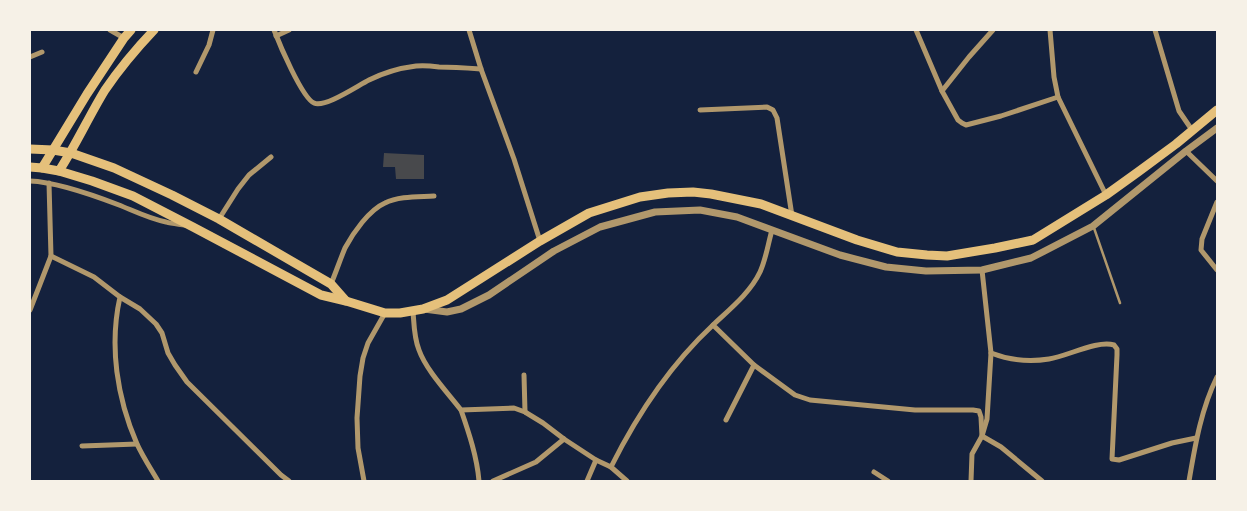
<svg xmlns="http://www.w3.org/2000/svg" width="1247" height="511" font-family="'Roboto Condensed',sans-serif">
<style>
.building{fill:#48494c}
.lines{fill:none;stroke-linecap:round;stroke-linejoin:round}
.service{stroke:#b1986c;stroke-width:2.5}
.minor{stroke:#b1986c;stroke-width:5}
.tertiary{stroke:#b1986c;stroke-width:7}
.primary{stroke:#e5c07b;stroke-width:9}
</style>
<rect width="100%" height="100%" fill="#14213d"/>
<!-- building -->
<polygon class="building" points="384,153 424,155 424,179 396,179 395,167 383,167"/>
<g class="lines">
<!-- service -->
<polyline class="service" points="1094,228 1120,303"/>
<!-- minor -->
<g class="minor">
<polyline points="110,30 124,38"/>
<path d="M274 30C279 43 302 98 314 103 325 108 357 86 369 80 383 73 400 68 416 66 424 65 432 66 439 67 453 67 467 68 481 69"/>
<polyline points="469,30 481,69 514,159 540,241"/>
<polyline points="916,30 942,91"/>
<polyline points="993,30 969,57 942,91 958,120 962,123 966,125 1001,116 1058,97"/>
<polyline points="1050,30 1054,77 1058,97 1106,195"/>
<polyline points="1155,30 1179,111 1192,130"/>
<polyline points="276,36 289,30"/>
<polyline points="30,57 42,52"/>
<polyline points="196,72 209,45 213,30"/>
<polyline points="700,110 767,107 773,110 777,118 792,216"/>
<polyline points="1186,151 1217,181"/>
<path d="M30 181C57 182 93 195 119 205 134 211 150 219 166 222 172 224 179 224 185 225"/>
<path d="M49 183 51 256 94 277 120 297C109 346 117 398 137 444 143 457 151 469 158 481"/>
<polyline points="1217,202 1202,239 1201,250 1217,270"/>
<polyline points="219,219 238,189 249,175 271,157"/>
<path d="M772 230C768 244 766 259 760 272 750 293 730 309 713 325L754 365 795 395 810 400 915 410H973L979 411 981 417 982 436 1001 447 1042 481"/>
<path d="M331 284C336 272 340 260 345 248 353 233 369 210 385 203 399 196 419 197 434 196"/>
<polyline points="120,297 140,309 156,324 162,333 168,353 175,365 187,382 281,475 289,481"/>
<polyline points="30,310 51,256"/>
<path d="M413 311C414 324 414 338 419 350 426 370 448 393 461 410L514 408 525 412 543 423 564 439 596 460 611 467 627 481"/>
<path d="M991 353C1009 360 1030 362 1049 359 1068 356 1097 340 1114 345L1117 349V355L1112 459 1119 460 1172 443 1196 438"/>
<polyline points="524,375 525,412"/>
<path d="M461 410C469 433 477 457 479 481"/>
<polyline points="726,420 754,365"/>
<polyline points="82,446 137,444"/>
<path d="M611 467C637 415 670 365 713 325"/>
<polyline points="874,472 888,481"/>
<polyline points="364,481 358,448 357,418 360,376 363,358 368,343 385,313"/>
<polyline points="493,481 536,462 564,439"/>
<polyline points="587,481 596,460"/>
<polyline points="971,481 972,454 982,436 987,419 991,353 982,270"/>
<path d="M1189 481C1195 446 1201 409 1217 377"/>
</g>
<!-- tertiary -->
<polyline class="tertiary" points="424,309 447,312 461,309 489,295 554,251 600,227 655,212 700,210 737,217 840,255 886,267 926,271 982,270 1031,258 1093,226 1186,151 1217,128"/>
<!-- primary -->
<g class="primary">
<polyline points="30,149 53,150 71,153 114,168 172,195 219,219 331,284 346,301"/>
<polyline points="30,167 42,168 59,171 92,181 133,196 193,227 321,295 346,301 385,313 400,313 423,309 447,300 540,241 589,213 640,197 668,193 693,192 711,194 761,204 857,240 897,252 927,255 947,256 995,248 1033,240 1106,195 1138,172 1176,144 1217,110"/>
<polyline points="42,168 87,94 124,38 131,30"/>
<path d="M59 171C76 145 89 116 105 90 120 68 136 49 154 30"/>
</g>
</g>
<!-- border -->
<rect width="1247" height="511" fill="none" stroke="#f6f1e7" stroke-width="62"/>
</svg>
